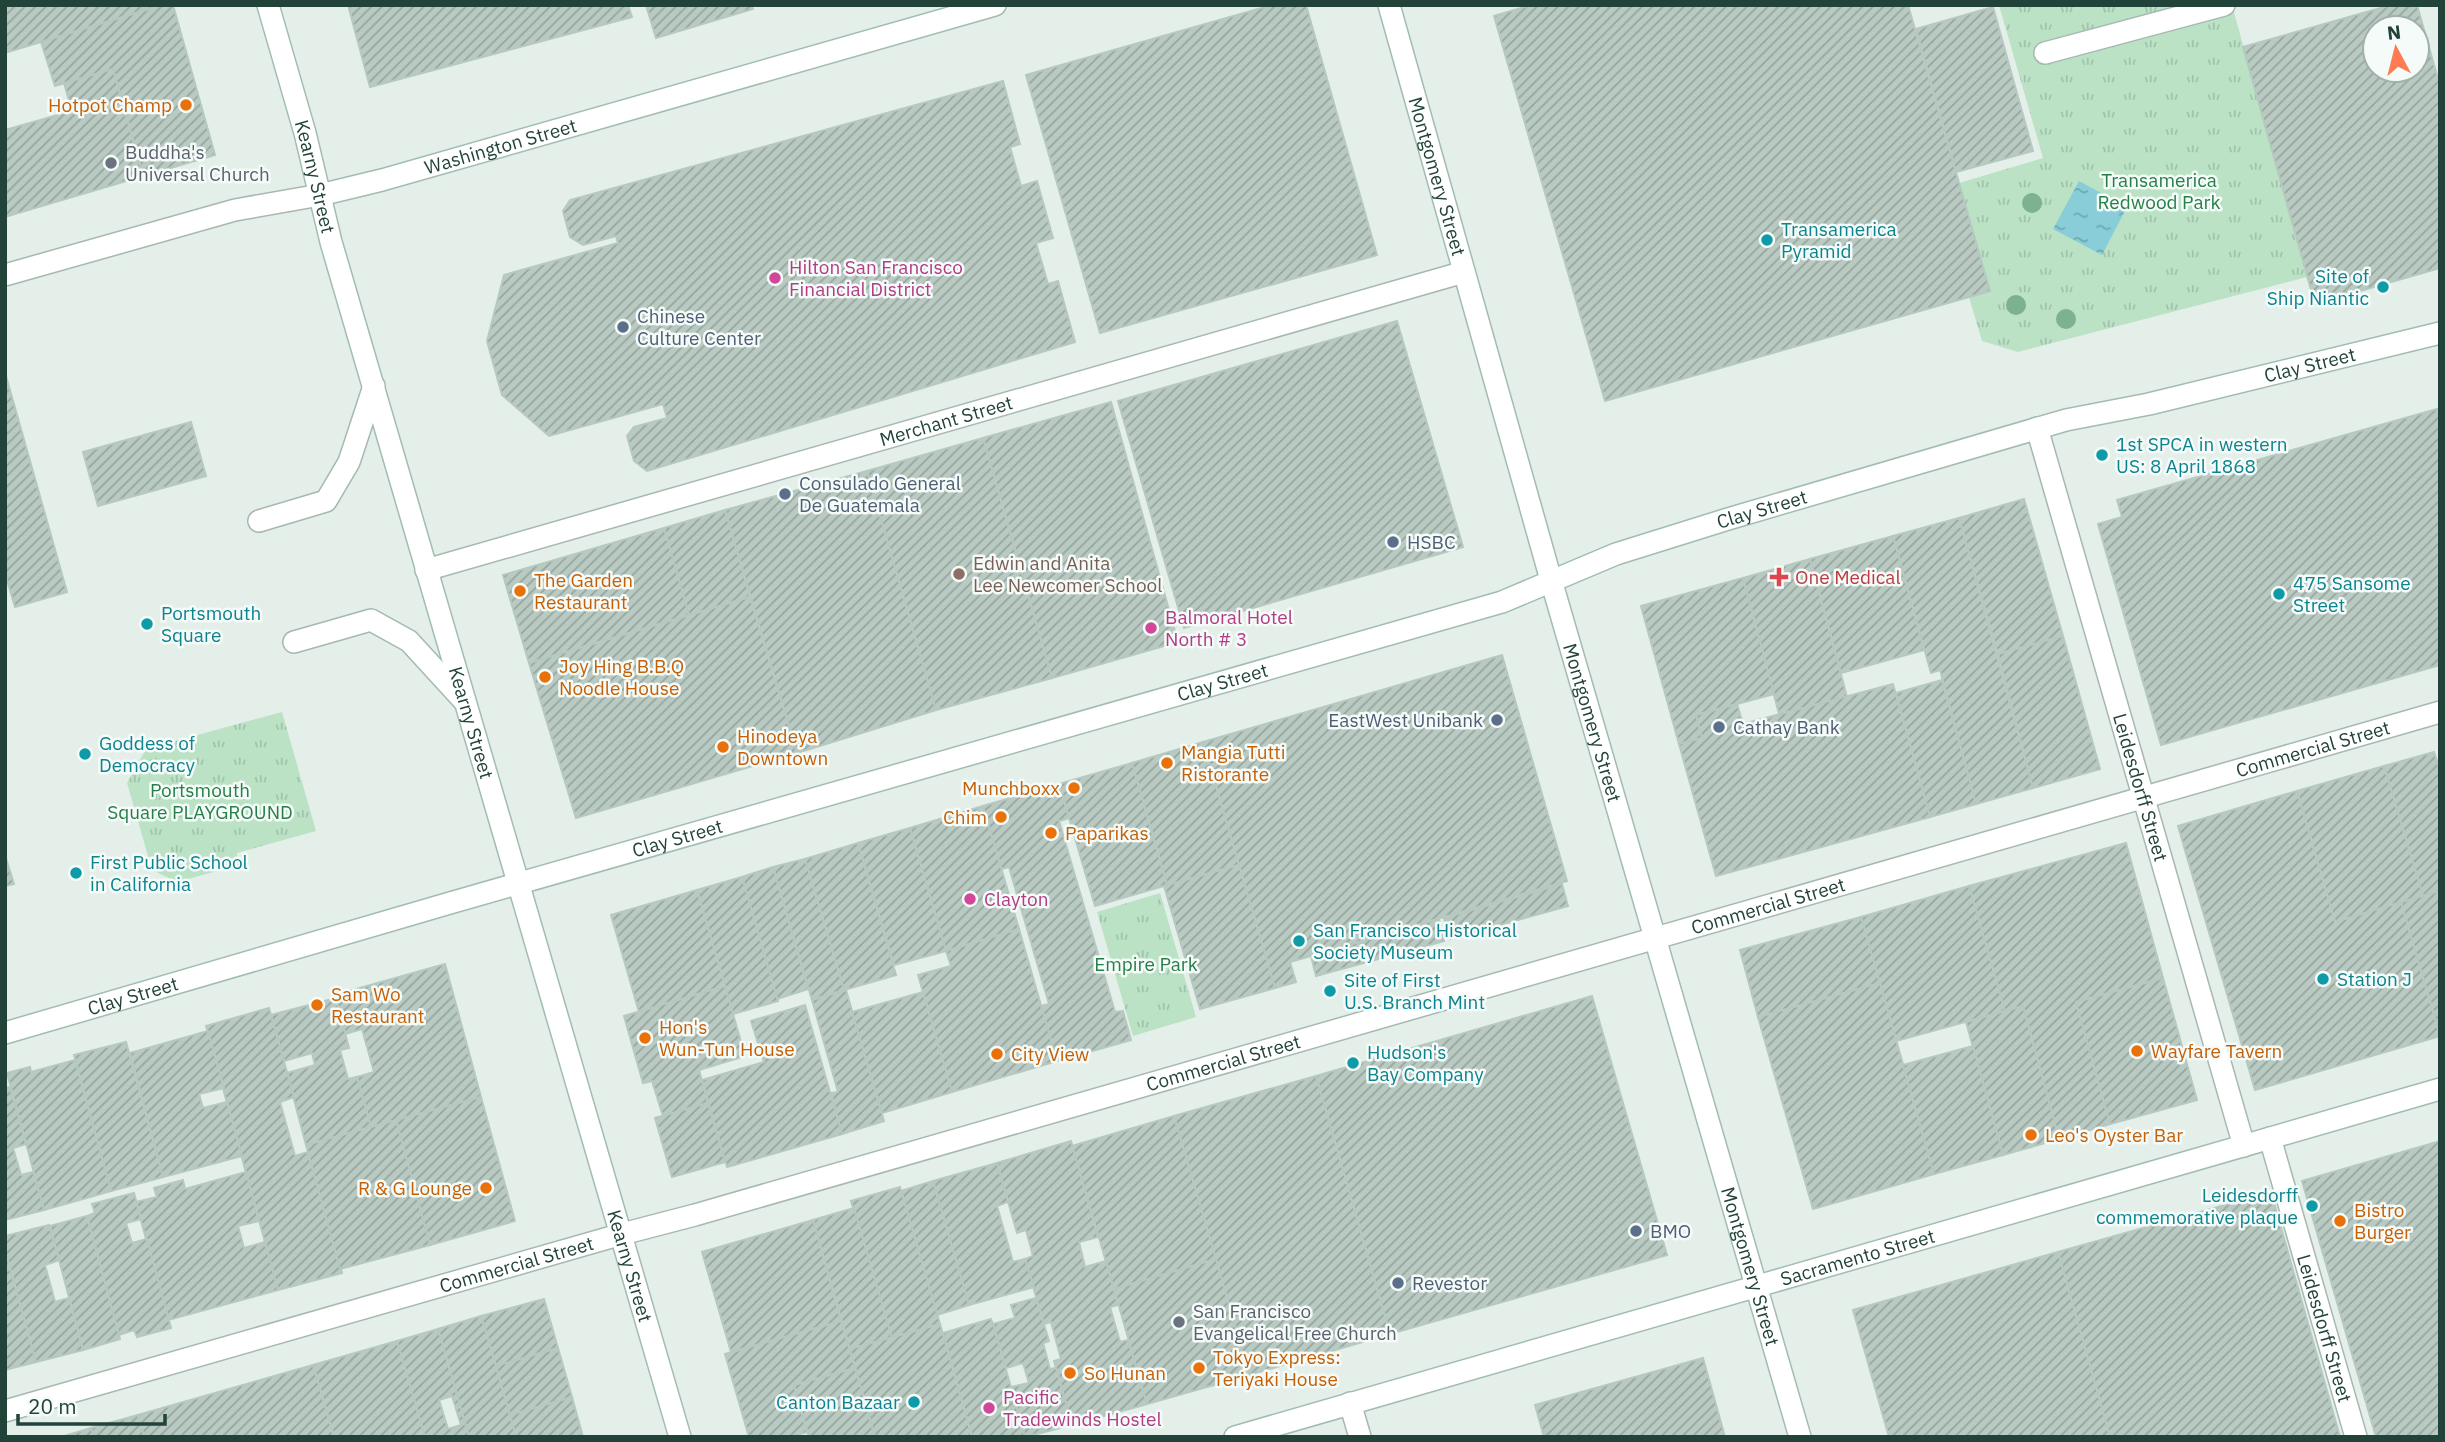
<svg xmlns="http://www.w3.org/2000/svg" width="2445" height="1442" font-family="'IBM Plex Sans',sans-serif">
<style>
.park{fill:url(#park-tufts)}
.water{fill:url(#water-ripples)}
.building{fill:url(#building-hatch);stroke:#b6c9c1;stroke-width:2;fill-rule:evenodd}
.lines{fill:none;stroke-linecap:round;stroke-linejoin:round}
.lane-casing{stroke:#a6b8b1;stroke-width:24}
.street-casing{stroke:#a6b8b1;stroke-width:24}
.secondary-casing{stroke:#a1bcb2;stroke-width:24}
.lane{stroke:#fff;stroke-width:21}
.street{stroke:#fff;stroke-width:21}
.secondary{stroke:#fff;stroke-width:21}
.tree{fill:#7cb191}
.food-dot{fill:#e8710a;stroke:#f5fbf8;stroke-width:2.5}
.worship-dot{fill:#6b7280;stroke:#f5fbf8;stroke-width:2.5}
.culture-dot{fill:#0f9aa8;stroke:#f5fbf8;stroke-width:2.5}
.hotel-dot{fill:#d1479c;stroke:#f5fbf8;stroke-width:2.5}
.service-dot{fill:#5c6f8a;stroke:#f5fbf8;stroke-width:2.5}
.education-dot{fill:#8d6e63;stroke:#f5fbf8;stroke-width:2.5}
.health-dot{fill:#e0444e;stroke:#f5fbf8;stroke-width:2.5}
.labels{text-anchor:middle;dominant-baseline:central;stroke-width:5;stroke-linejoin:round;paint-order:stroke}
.food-label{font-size:19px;fill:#c56008;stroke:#f5fbf8;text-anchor:start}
.street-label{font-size:19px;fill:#214339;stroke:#f5fbf8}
.worship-label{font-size:19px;fill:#5b616d;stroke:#f5fbf8;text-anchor:start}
.park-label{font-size:19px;fill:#277e48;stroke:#f5fbf8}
.culture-label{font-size:19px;fill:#0d838f;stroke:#f5fbf8;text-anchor:start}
.hotel-label{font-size:19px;fill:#b23c85;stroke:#f5fbf8;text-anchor:start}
.service-label{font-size:19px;fill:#4e5e75;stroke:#f5fbf8;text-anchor:start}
.education-label{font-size:19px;fill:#785e54;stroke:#f5fbf8;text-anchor:start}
.health-label{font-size:19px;fill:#be3a42;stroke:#f5fbf8;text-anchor:start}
</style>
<defs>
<pattern id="park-tufts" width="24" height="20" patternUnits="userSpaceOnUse" patternTransform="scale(1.75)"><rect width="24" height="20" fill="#bbe2c5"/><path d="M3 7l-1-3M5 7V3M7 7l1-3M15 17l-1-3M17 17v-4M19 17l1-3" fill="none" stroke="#a0c3aa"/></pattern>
<pattern id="water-ripples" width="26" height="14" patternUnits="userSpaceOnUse" patternTransform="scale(1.75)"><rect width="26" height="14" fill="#88cdd8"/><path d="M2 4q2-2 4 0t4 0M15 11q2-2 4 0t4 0" fill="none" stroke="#6fa8b0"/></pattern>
<pattern id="building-hatch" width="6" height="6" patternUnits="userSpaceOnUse" patternTransform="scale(1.75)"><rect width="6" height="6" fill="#b9cac3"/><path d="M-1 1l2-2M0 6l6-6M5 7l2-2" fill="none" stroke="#96a69f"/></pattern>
</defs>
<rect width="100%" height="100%" fill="#e4efea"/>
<!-- park -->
<g class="park">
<polygon points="1999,5 2232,5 2307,277 2018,352 1982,341 1969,297 1959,183 2043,158"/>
<polygon points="282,712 316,831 237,853 239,865 177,882 152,870 127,783 146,749"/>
<polygon points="1160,893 1196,1017 1133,1036 1097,912"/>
</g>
<!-- water -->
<polygon class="water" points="2079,181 2127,207 2102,255 2053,229"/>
<!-- building -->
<g class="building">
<polygon points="5,5 162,5 5,53"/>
<polygon points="162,5 173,5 215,155 143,176 113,69 55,86 41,42"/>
<polygon points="348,5 628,5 632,17 370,87"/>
<polygon points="646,5 751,5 753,9 656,38"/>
<polygon points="1272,5 1306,5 1377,255 1100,333 1026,75"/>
<polygon points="1531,5 1908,5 1990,291 1605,401 1494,16"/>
<path d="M2391 5H2417L2440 86V268L2315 304 2243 47ZM2375 28H2417V70H2375Z"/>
<polygon points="1993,7 2033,151 1956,172 1916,29"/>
<polygon points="113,69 143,176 5,217 5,130 72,111 64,83"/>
<polygon points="1003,81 1020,144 1010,147 1021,186 1037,181 1053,238 1036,243 1048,284 1058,281 1075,342 647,471 634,461 627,436 634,427 667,418 663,404 549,436 502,395 487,341 504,275 618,243 616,236 583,245 570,237 563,211 570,200"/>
<polygon points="1397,321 1463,547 1184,628 1118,401"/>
<polygon points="6,376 67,592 15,607 5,573"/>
<polygon points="1111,402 1178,642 1052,678 983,438"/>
<polygon points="2440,408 2440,665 2161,745 2098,524 2122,517 2117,500"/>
<polygon points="191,422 206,476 98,506 83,452"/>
<polygon points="983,438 1052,678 936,710 867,471"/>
<polygon points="867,471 936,710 797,753 725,510"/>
<polygon points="2024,499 2063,636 1998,654 1959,518"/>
<polygon points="725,510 750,597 689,615 664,528"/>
<polygon points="1959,518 2033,788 1976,804 1940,670 1931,673 1893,536"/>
<polygon points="664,528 689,615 529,663 503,575"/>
<polygon points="1893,536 1924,650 1841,673 1810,559"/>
<polygon points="1810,559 1847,697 1779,714 1743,578"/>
<polygon points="1743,578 1774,694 1696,715 1702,738 1679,744 1641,606"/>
<polygon points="750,597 797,753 576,818 529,663"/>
<polygon points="2063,636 2100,769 2033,788 1998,654"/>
<polygon points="1502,655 1567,881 1290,962 1296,982 1275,988 1203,742"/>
<polygon points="1942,680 1976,804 1930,817 1896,693"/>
<polygon points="1893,684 1930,817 1716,876 1679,744 1702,738 1696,715 1737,704 1743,724"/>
<polygon points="1203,742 1239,865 1167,885 1132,763"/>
<polygon points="2434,752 2440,770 2440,891 2423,896 2384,766"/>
<polygon points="1132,763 1167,885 1095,906 1059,784"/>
<polygon points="2384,766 2423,896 2335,922 2297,791"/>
<polygon points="1059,784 1069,818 1059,821 1115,1012 1123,1011 1131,1040 1057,1061 1041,1006 1049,1004 1009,867 1001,869 983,806"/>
<polygon points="2297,791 2335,922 2401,902 2440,1036 2255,1090 2178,826"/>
<polygon points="983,806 1019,929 946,951 910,828"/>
<polygon points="910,828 946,951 894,965 858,843"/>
<polygon points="858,843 896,975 844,990 805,859"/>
<polygon points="2126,843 2163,978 2076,1002 2110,1124 2059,1139 2023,1006 2005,1011 1969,886"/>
<polygon points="5,855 14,884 5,886"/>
<polygon points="805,859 844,990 812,1000 773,867"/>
<polygon points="1239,865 1275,988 1200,1009 1164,886"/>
<polygon points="773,867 808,989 777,999 742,877"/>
<polygon points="742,877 778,1001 733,1014 697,890"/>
<polygon points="1562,884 1568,906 1450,939 1444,918"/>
<polygon points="1969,886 2005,1011 1896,1041 1861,917"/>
<polygon points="697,890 725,986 639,1012 611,915"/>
<polygon points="2440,891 2440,1035 2401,902"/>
<polygon points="1861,917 1880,983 1758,1017 1740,950"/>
<polygon points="1439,919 1444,941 1316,976 1311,956"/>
<polygon points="1019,929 1057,1061 952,1092 918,975 951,966 946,951"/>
<polygon points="445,964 481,1097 371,1127 357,1077 374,1072 362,1029 345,1034 335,995"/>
<polygon points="2163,978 2197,1100 2110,1124 2076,1002"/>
<polygon points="1880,983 1934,1174 1813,1209 1758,1017"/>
<polygon points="725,986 745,1056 699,1070 708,1103 663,1116 652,1081 643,1083 624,1016"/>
<polygon points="846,990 884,1121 842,1134 831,1093 838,1092 812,1000"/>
<polygon points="923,992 952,1092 882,1113 852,1012"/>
<polygon points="1592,996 1667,1255 1390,1334 1316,1076"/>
<polygon points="336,998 349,1048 340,1050 348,1079 357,1077 371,1127 306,1145 287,1073 315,1065 312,1053 284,1061 271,1015"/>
<polygon points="805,1005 842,1134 727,1167 702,1080 764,1062 751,1021"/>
<polygon points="2023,1006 2059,1139 2003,1155 1966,1022"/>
<polygon points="269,1008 294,1097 280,1102 295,1156 308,1152 342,1273 278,1290 206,1026"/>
<polygon points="208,1031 224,1088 199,1094 203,1108 227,1102 242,1156 163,1177 130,1053"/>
<polygon points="126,1042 163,1177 111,1191 74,1055"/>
<polygon points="1973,1046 2003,1155 1934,1174 1903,1065"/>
<polygon points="75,1060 111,1191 44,1210 7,1073 30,1067 31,1072"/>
<polygon points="1316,1076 1390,1334 1249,1375 1174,1116"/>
<polygon points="10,1087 26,1144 13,1148 21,1175 33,1172 44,1210 5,1220 5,1088"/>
<polygon points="481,1097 515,1221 430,1245 396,1120"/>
<polygon points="708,1103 725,1162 672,1177 655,1118"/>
<polygon points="1174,1116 1216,1259 1114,1289 1072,1146"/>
<polygon points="396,1120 430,1245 340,1269 306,1145"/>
<polygon points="1071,1141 1098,1237 1079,1242 1085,1267 1106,1261 1118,1305 1110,1307 1120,1342 1128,1340 1147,1404 1072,1425 1054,1361 1061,1359 1051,1322 1044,1324 1025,1259 1033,1256 1026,1230 1017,1233 997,1163"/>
<polygon points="2440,1141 2440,1437 2376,1437 2302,1181"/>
<polygon points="997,1163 1008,1202 997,1206 1013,1262 1025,1259 1034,1287 969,1305 933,1181"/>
<polygon points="246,1172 259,1221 238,1226 244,1248 265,1242 278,1290 168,1320 136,1202 157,1197 154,1188 183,1180 185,1189"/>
<polygon points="933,1181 969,1305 937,1315 901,1191"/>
<polygon points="900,1187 940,1324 892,1338 851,1201"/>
<polygon points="2271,1192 2340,1437 2110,1437 2058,1252"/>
<polygon points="134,1193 141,1219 126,1223 132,1243 147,1239 171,1328 137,1337 134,1330 119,1335 87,1216 95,1213 92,1204"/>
<polygon points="854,1208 892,1338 850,1349 813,1220"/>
<polygon points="87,1216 120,1339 83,1350 50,1226"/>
<polygon points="813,1220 841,1321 731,1352 702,1252"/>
<polygon points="49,1225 59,1260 45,1265 55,1302 69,1298 83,1350 36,1362 5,1250 5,1236"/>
<polygon points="5,1250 36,1362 5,1370"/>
<polygon points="2058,1252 2110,1437 1889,1437 1853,1310"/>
<polygon points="1216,1259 1249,1375 1147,1404 1114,1289"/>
<polygon points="1036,1298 1049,1341 1043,1343 1050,1369 1056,1368 1072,1425 1025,1437 1011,1387 1029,1383 1023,1363 1006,1368 993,1324 1015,1318 1011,1305"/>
<polygon points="544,1299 558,1348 496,1366 481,1316"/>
<polygon points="481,1316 496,1366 516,1437 469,1437 438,1329"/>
<polygon points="991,1319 993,1324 1025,1437 972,1437 943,1333"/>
<polygon points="841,1321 855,1368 794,1385 807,1432 790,1437 749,1437 725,1354"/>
<polygon points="940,1324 972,1437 875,1437 850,1349"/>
<path d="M438 1329 469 1437H425L397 1341ZM452 1396 461 1425 448 1429 439 1400Z"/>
<polygon points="397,1341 425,1437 334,1437 313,1365"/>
<polygon points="558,1348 572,1397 510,1415 496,1366"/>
<polygon points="1703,1358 1725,1437 1544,1437 1535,1405"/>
<polygon points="313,1365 334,1437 144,1437 138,1415"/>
<polygon points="855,1368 875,1437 809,1437 794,1385"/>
<polygon points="572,1397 583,1437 516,1437 510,1415"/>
<polygon points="138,1415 144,1437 94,1437 91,1428"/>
<polygon points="91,1428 94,1437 61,1437"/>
</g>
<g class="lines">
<defs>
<g id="lane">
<polyline points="259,521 326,501 349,462 374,386"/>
<polyline points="294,642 371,620 409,641 464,701"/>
<polyline points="1350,1403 1360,1437"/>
</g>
<g id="street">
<polyline points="2045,53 2224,5"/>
<polyline points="5,275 235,210 320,195"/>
<path id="s1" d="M2037 428 2244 1146"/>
<path id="s2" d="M426 570 1464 272"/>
<path id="s3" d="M2270 1138 2356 1437"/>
<path id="s4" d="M5 1411 622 1234 695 1215 2440 712"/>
</g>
<g id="secondary">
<path id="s5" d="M268 5 305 133 331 242 680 1437"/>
<path id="s6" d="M1389 5 1551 580 1800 1437"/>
<path id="s7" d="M320 195 382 180 995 5"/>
<path id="s8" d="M5 1033 450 903 1502 602 1616 554 1728 519 2066 420 2149 404 2440 333"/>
<path id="s9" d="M1235 1437 2440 1089"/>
</g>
</defs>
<!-- lane casing -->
<use href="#lane" class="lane-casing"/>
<!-- street casing -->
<use href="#street" class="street-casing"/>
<!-- secondary casing -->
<use href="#secondary" class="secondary-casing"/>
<!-- lane -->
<use href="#lane" class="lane"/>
<!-- street -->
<use href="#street" class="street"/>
<!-- secondary -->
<use href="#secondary" class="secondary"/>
</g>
<!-- trees -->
<g class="tree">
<circle cx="2032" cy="203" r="10"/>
<circle cx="2016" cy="305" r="10"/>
<circle cx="2066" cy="319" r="10"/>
</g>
<!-- markers -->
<g class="food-dot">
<circle cx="186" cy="105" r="7"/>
<circle cx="520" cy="591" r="7"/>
<circle cx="545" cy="677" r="7"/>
<circle cx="723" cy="747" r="7"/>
<circle cx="1167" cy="763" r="7"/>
<circle cx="1074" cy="788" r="7"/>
<circle cx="1001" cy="817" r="7"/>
<circle cx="1051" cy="833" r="7"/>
<circle cx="317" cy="1005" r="7"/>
<circle cx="645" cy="1038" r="7"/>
<circle cx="2137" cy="1051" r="7"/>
<circle cx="997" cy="1054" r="7"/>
<circle cx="2031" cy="1135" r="7"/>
<circle cx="486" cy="1188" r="7"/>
<circle cx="2340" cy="1221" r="7"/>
<circle cx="1199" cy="1368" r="7"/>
<circle cx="1070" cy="1373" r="7"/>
</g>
<g class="worship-dot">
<circle cx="111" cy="163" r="7"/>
<circle cx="1179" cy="1322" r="7"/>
</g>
<g class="culture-dot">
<circle cx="1767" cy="240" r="7"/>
<circle cx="2383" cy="287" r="7"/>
<circle cx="2102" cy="455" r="7"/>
<circle cx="2279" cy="594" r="7"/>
<circle cx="147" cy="624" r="7"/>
<circle cx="85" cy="754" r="7"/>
<circle cx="76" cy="873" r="7"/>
<circle cx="1299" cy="941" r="7"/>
<circle cx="2323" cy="979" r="7"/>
<circle cx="1330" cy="991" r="7"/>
<circle cx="1353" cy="1063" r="7"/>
<circle cx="2312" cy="1206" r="7"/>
<circle cx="914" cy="1402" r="7"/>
</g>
<g class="hotel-dot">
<circle cx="775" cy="278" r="7"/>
<circle cx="1151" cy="628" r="7"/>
<circle cx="970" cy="899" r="7"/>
<circle cx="989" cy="1408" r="7"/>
</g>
<g class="service-dot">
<circle cx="623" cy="327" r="7"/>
<circle cx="785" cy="494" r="7"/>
<circle cx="1393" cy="542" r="7"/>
<circle cx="1497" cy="720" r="7"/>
<circle cx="1719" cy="727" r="7"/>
<circle cx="1636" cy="1231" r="7"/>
<circle cx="1398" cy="1283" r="7"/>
</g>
<circle class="education-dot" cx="959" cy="574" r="7"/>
<path class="health-dot" d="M1775.5 566.5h7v7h7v7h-7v7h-7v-7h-7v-7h7z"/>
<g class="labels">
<!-- food labels -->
<g class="food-label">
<text x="172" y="105" text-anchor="end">Hotpot Champ</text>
<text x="534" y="580">The Garden<tspan x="534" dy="22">Restaurant</tspan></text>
<text x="559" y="666">Joy Hing B.B.Q<tspan x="559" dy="22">Noodle House</tspan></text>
<text x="737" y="736">Hinodeya<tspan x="737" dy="22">Downtown</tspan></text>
<text x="1181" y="752">Mangia Tutti<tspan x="1181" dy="22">Ristorante</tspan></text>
<text x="1060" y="788" text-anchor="end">Munchboxx</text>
<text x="987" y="817" text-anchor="end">Chim</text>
<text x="1065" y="833">Paparikas</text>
<text x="331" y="994">Sam Wo<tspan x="331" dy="22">Restaurant</tspan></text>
<text x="659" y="1027">Hon's<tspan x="659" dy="22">Wun-Tun House</tspan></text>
<text x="2151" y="1051">Wayfare Tavern</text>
<text x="1011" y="1054">City View</text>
<text x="2045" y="1135">Leo's Oyster Bar</text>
<text x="472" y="1188" text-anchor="end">R &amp; G Lounge</text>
<text x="2354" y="1210">Bistro<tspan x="2354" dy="22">Burger</tspan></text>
<text x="1213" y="1357">Tokyo Express:<tspan x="1213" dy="22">Teriyaki House</tspan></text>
<text x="1084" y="1373">So Hunan</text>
</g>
<!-- street labels -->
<g class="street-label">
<text stroke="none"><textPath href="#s7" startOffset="187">Washington Street</textPath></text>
<text stroke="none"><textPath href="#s6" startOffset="178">Montgomery Street</textPath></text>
<text stroke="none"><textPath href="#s5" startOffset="178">Kearny Street</textPath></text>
<text stroke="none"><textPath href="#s8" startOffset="2401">Clay Street</textPath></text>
<text stroke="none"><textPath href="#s2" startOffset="541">Merchant Street</textPath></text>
<text stroke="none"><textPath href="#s8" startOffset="1834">Clay Street</textPath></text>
<text stroke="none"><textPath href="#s8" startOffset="1267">Clay Street</textPath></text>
<text stroke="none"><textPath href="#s6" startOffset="746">Montgomery Street</textPath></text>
<text stroke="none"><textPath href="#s5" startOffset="746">Kearny Street</textPath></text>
<text stroke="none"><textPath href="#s4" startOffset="2401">Commercial Street</textPath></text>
<text stroke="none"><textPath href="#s1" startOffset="374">Leidesdorff Street</textPath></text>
<text stroke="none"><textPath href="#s8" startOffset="700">Clay Street</textPath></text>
<text stroke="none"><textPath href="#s4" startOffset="1834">Commercial Street</textPath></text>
<text stroke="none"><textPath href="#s8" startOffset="133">Clay Street</textPath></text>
<text stroke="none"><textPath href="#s4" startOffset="1267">Commercial Street</textPath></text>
<text stroke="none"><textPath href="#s9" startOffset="648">Sacramento Street</textPath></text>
<text stroke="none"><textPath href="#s4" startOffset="532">Commercial Street</textPath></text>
<text stroke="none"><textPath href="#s5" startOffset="1312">Kearny Street</textPath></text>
<text stroke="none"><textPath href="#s6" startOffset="1312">Montgomery Street</textPath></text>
<text stroke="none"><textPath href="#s3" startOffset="198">Leidesdorff Street</textPath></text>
</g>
<!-- worship labels -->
<g class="worship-label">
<text x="125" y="152">Buddha's<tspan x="125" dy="22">Universal Church</tspan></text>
<text x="1193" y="1311">San Francisco<tspan x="1193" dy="22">Evangelical Free Church</tspan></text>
</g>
<!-- park labels -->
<g class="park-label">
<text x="2159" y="180">Transamerica<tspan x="2159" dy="22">Redwood Park</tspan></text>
<text x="200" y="790">Portsmouth<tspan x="200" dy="22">Square PLAYGROUND</tspan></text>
<text x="1146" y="964">Empire Park</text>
</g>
<!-- culture labels -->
<g class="culture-label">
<text x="1781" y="229">Transamerica<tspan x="1781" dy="22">Pyramid</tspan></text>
<text x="2369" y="276" text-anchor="end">Site of<tspan x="2369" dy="22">Ship Niantic</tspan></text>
<text x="2116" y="444">1st SPCA in western<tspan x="2116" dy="22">US: 8 April 1868</tspan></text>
<text x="2293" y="583">475 Sansome<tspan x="2293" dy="22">Street</tspan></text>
<text x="161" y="613">Portsmouth<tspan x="161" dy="22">Square</tspan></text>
<text x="99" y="743">Goddess of<tspan x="99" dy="22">Democracy</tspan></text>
<text x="90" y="862">First Public School<tspan x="90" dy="22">in California</tspan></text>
<text x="1313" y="930">San Francisco Historical<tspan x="1313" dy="22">Society Museum</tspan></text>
<text x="2337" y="979">Station J</text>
<text x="1344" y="980">Site of First<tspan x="1344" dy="22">U.S. Branch Mint</tspan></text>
<text x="1367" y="1052">Hudson's<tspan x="1367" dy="22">Bay Company</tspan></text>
<text x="2298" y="1195" text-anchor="end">Leidesdorff<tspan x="2298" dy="22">commemorative plaque</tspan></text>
<text x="900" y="1402" text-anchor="end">Canton Bazaar</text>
</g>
<!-- hotel labels -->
<g class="hotel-label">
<text x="789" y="267">Hilton San Francisco<tspan x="789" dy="22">Financial District</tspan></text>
<text x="1165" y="617">Balmoral Hotel<tspan x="1165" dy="22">North # 3</tspan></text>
<text x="984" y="899">Clayton</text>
<text x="1003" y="1397">Pacific<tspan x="1003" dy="22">Tradewinds Hostel</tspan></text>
</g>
<!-- service labels -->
<g class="service-label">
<text x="637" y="316">Chinese<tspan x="637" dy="22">Culture Center</tspan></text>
<text x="799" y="483">Consulado General<tspan x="799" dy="22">De Guatemala</tspan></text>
<text x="1407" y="542">HSBC</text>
<text x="1483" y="720" text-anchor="end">EastWest Unibank</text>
<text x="1733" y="727">Cathay Bank</text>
<text x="1650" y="1231">BMO</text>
<text x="1412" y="1283">Revestor</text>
</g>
<!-- education labels -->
<g class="education-label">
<text x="973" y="563">Edwin and Anita<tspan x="973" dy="22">Lee Newcomer School</tspan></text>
</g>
<!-- health labels -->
<g class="health-label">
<text x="1795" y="577">One Medical</text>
</g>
</g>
<!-- border -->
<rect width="2445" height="1442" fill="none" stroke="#214339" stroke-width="14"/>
<!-- north arrow -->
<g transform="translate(2396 49) rotate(353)"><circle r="33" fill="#f5fbf8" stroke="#a0b1ac" stroke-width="2"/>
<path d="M0-5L12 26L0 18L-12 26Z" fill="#fe7b53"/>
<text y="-10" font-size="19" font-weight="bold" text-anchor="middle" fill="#214339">N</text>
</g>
<!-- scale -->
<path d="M18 1414v10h147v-10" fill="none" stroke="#214339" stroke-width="3.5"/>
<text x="28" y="1414" font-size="21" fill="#214339" stroke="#f5fbf8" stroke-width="5" paint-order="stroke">20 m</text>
</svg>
